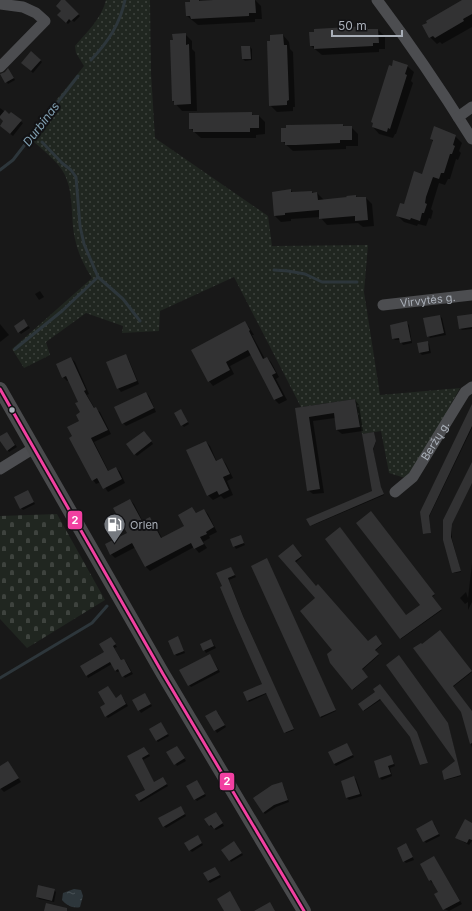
<svg xmlns="http://www.w3.org/2000/svg" width="472" height="911" font-family="Inter,sans-serif">
<style>
.green{fill:url(#green-dots)}
.cemetery{fill:url(#cemetery-stones)}
.water{fill:url(#water-ripples)}
.shadow{fill:#0007}
.lines{fill:none;stroke-linecap:round;stroke-linejoin:round}
.stream{stroke:#2d363b;stroke-width:3}
.building{fill:#323233}
.minor{stroke:#4c4d50;stroke-width:11}
.major{stroke:#494a4c;stroke-width:14}
.bus-1-casing{stroke:#121214;stroke-width:6}
.bus-1{stroke:#f240a1;stroke-width:3}
.bus-dot{fill:#a9afb8;stroke:#121214;stroke-width:1.5}
.labels{text-anchor:middle;dominant-baseline:central;stroke-width:4;stroke-linejoin:round;paint-order:stroke}
.street-label{font-size:11px;fill:#a9afb8;stroke:#121214}
.poi-label{font-size:11px;fill:#a9afb8;stroke:#121214;text-anchor:start}
.water-label{font-size:12px;font-style:italic;fill:#81a0b2;stroke:#121214}
.line-badge{stroke:#121214;stroke-width:1.5}
.badge-label{font-size:11px;text-anchor:middle;font-weight:bold;fill:#fff}
</style>
<defs>
<pattern id="green-dots" width="8" height="8" patternUnits="userSpaceOnUse"><rect width="8" height="8" fill="#202620"/><path d="M2 2h.1M6 6h.1" fill="none" stroke="#3e433e" stroke-width="1.8" stroke-linecap="round"/></pattern>
<pattern id="cemetery-stones" width="16" height="16" patternUnits="userSpaceOnUse"><rect width="16" height="16" fill="#202620"/><path d="M2 7V4a2 2 0 0 1 4 0v3zM10 15v-3a2 2 0 0 1 4 0v3z" fill="#3e433e"/></pattern>
<pattern id="water-ripples" width="26" height="14" patternUnits="userSpaceOnUse"><rect width="26" height="14" fill="#2d363b"/><path d="M2 4q2-2 4 0t4 0M15 11q2-2 4 0t4 0" fill="none" stroke="#495155"/></pattern>
</defs>
<rect width="100%" height="100%" fill="#181818"/>
<!-- green -->
<path class="green" d="M106 0H150L151 73 155 138 268 216 272 246 368 245 364 292 380 395 460 388 418 463 405 478 389 473 381 431 362 434 355 399 301 407 234 277 160 311 159 331 122 333 123 326 86 313 46 342 50 355 24 368 12 349 92 278C84 266 78 253 75 239 70 217 75 190 62 170 55 159 37 145 27 136L84 66 76 53 75 46C86 33 102 18 106 0Z"/>
<!-- cemetery -->
<polygon class="cemetery" points="57,514 105,600 27,648 0,619 0,516"/>
<!-- water -->
<path class="water" d="M74 889 81 890 83 896 80 907C74 909 66 905 62 900L63 893Z"/>
<!-- shadow -->
<g class="shadow">
<polygon points="62,0 80,16 74,22 72,20 68,24 58,15 62,11"/>
<polygon points="191,0 199,0 201,2 214,0 255,0 261,6 262,19 255,19 255,22 198,25 187,16"/>
<polygon points="463,0 472,0 472,27 442,44 440,42 437,44 430,37"/>
<polygon points="367,27 370,30 378,30 385,36 385,49 379,49 379,52 322,55 311,46"/>
<polygon points="185,34 192,41 192,49 195,52 197,111 182,111 173,101"/>
<polygon points="283,35 289,42 290,49 293,52 295,107 293,107 293,111 277,112 270,105 271,42"/>
<polygon points="250,47 252,49 252,60 245,61 243,59"/>
<polygon points="31,52 42,62 33,73 22,63"/>
<polygon points="407,66 414,72 411,81 413,83 396,134 395,134 393,138 379,134 373,127"/>
<polygon points="10,72 15,80 8,84 1,74"/>
<polygon points="0,108 9,115 23,123 13,136 3,128 4,121 0,117"/>
<polygon points="251,113 254,116 259,116 265,122 265,134 256,135 256,138 201,138 190,128"/>
<polygon points="343,125 345,127 351,127 358,134 358,146 346,146 346,149 293,151 282,141"/>
<polygon points="455,136 462,143 459,151 461,153 458,160 456,159 450,179 448,179 445,185 439,183 431,209 433,211 431,219 429,218 426,226 418,224 417,226 404,222 397,215 423,175 433,142 431,139"/>
<polygon points="291,190 293,193 312,192 314,194 317,193 324,200 348,198 356,196 358,198 366,198 372,204 374,226 363,227 358,223 327,225 320,217 291,219 291,221 281,222 275,216"/>
<polygon points="40,291 44,297 39,300 35,294"/>
<polygon points="472,315 472,329 462,330 460,328"/>
<polygon points="440,316 442,318 446,335 430,338 428,336"/>
<polygon points="25,322 30,328 21,334 19,332"/>
<polygon points="245,323 249,327 254,335 252,335 265,359 267,358 271,362 279,377 276,379 287,400 279,404 275,400 251,355 230,366 234,374 213,386 209,381"/>
<polygon points="407,323 409,325 412,343 403,345 400,340 395,340 393,338"/>
<polygon points="0,324 9,335 0,342"/>
<polygon points="427,342 429,344 431,353 422,355 420,353"/>
<polygon points="125,355 128,358 139,384 121,392 118,388"/>
<polygon points="71,358 75,362 89,394 87,395 95,409 100,412 111,434 94,442 109,472 116,468 120,472 125,483 108,492 101,482 96,484 93,480 73,437 80,421 81,413 79,402 69,380 67,381 63,377 57,364"/>
<polygon points="146,393 149,396 156,412 126,426 123,423"/>
<polygon points="355,400 359,405 363,431 342,434 337,430 335,418 313,421 324,493 313,494 308,490 296,409"/>
<polygon points="472,406 472,428 429,517 431,533 425,534 421,512"/>
<polygon points="182,412 189,424 184,427 182,425"/>
<polygon points="374,433 376,442 373,450 381,489 384,495 311,526 373,491 363,435"/>
<polygon points="146,434 153,444 137,456 135,454"/>
<polygon points="8,435 17,447 9,452 0,439 0,438"/>
<polygon points="206,442 210,446 217,462 222,459 226,464 233,478 227,481 233,495 224,499 221,496 213,500 208,495"/>
<polygon points="472,464 472,481 449,528 451,529 452,526 452,539 461,572 454,573 444,540"/>
<polygon points="29,494 35,504 23,510 21,508"/>
<polygon points="130,500 134,504 143,522 150,518 154,523 162,538 185,526 192,508 197,514 204,510 208,514 217,532 209,536 210,538 203,542 207,548 199,553 194,547 150,571 146,567 136,547 115,558 111,554 128,533"/>
<polygon points="371,512 435,595 432,597 442,610 401,639 326,539 406,616 421,605"/>
<polygon points="240,536 245,545 236,549 231,540"/>
<polygon points="293,546 302,557 295,563 316,587 368,643 376,637 382,645 375,651 379,655 361,671 367,678 353,690 331,663 333,650 316,599 280,556"/>
<polygon points="267,560 336,711 321,718 252,566"/>
<polygon points="472,563 472,602 468,610 468,602 465,604 460,598 466,592 468,598"/>
<polygon points="231,568 236,577 229,580 244,618 294,730 286,733 268,693 249,702 248,701 263,684 222,587"/>
<polygon points="440,631 472,672 453,687 472,712 472,748 462,712 422,645"/>
<polygon points="178,638 185,653 177,656 175,654"/>
<polygon points="211,640 216,648 206,653 201,644"/>
<polygon points="113,641 117,647 114,648 122,661 124,660 126,662 133,674 125,678 120,671 117,672 115,670 112,664 88,678 87,676"/>
<polygon points="210,655 220,672 191,687 189,685"/>
<polygon points="108,687 116,699 123,698 128,706 108,718 106,716 106,705"/>
<polygon points="377,692 417,734 428,763 421,765 411,737 382,699 364,711 359,704"/>
<polygon points="146,696 152,706 141,713 133,701"/>
<polygon points="218,713 226,727 217,733 207,716"/>
<polygon points="161,723 169,736 158,742 156,740"/>
<polygon points="448,724 461,776 446,780 456,761"/>
<polygon points="348,746 354,757 336,766 334,764"/>
<polygon points="178,749 186,761 177,766 168,752"/>
<polygon points="146,750 150,756 143,760 154,783 164,780 168,786 141,802 139,801 146,790 128,757"/>
<polygon points="391,756 395,766 390,768 392,776 382,780 380,778 375,762"/>
<polygon points="8,762 21,782 4,792 0,788 0,767"/>
<polygon points="354,777 356,779 362,796 349,800 347,798"/>
<polygon points="281,783 283,785 289,802 276,807 265,814 263,812"/>
<polygon points="199,784 206,796 197,801 195,799"/>
<polygon points="182,809 186,816 166,828 164,826"/>
<polygon points="216,813 224,826 216,830 210,826"/>
<polygon points="434,823 440,836 426,843 418,829"/>
<polygon points="472,824 472,841 469,845 457,838"/>
<polygon points="198,836 203,845 192,852 190,850"/>
<polygon points="236,844 243,855 231,862 230,860"/>
<polygon points="408,847 414,860 406,863 404,861"/>
<polygon points="434,857 462,904 449,911 444,909 439,893 434,882 432,883 430,880"/>
<polygon points="215,868 221,877 210,883 208,881"/>
<polygon points="54,890 56,892 54,902 39,899 37,897"/>
</g>
<g class="lines">
<!-- stream -->
<g class="stream">
<path d="M91 60C108 42 120 24 125 0"/>
<polyline points="42,142 62,163 71,170 76,177 80,226 84,244 98,277 123,299 140,321"/>
<polyline points="0,170 13,160 78,76"/>
<polyline points="274,270 288,271 305,274 322,282 357,282"/>
<polyline points="15,349 62,311 98,277"/>
<polyline points="0,678 92,623 107,606"/>
</g>
</g>
<!-- building -->
<g class="building">
<polygon points="61,0 65,0 79,14 71,21 69,19 66,23 57,15 61,11 56,6"/>
<polygon points="190,0 199,0 199,1 213,0 255,0 256,13 249,13 249,16 191,19 190,16 186,16 185,2 190,2"/>
<polygon points="462,0 472,0 472,14 463,19 464,21 435,38 433,36 429,38 422,25 427,23 426,21"/>
<polygon points="367,26 368,29 378,29 379,43 373,43 373,46 314,49 314,46 310,46 309,32 314,32 314,29"/>
<polygon points="186,33 186,45 189,44 191,104 174,105 174,101 172,101 170,40 173,40 172,34"/>
<polygon points="283,34 284,45 287,45 289,100 287,101 287,105 269,106 267,41 270,41 270,35"/>
<polygon points="241,46 250,46 251,59 242,59"/>
<polygon points="31,51 41,60 31,71 21,63"/>
<polygon points="393,60 408,65 405,74 407,75 390,129 388,128 387,132 372,127 373,123 371,122 389,65 392,66"/>
<polygon points="8,68 14,78 5,83 0,74 5,72"/>
<polygon points="5,110 9,114 11,112 22,120 10,134 0,126 3,121 0,118 0,116"/>
<polygon points="252,112 252,115 259,115 259,128 250,128 250,132 193,132 193,129 189,129 189,113"/>
<polygon points="343,124 343,126 352,126 352,140 340,140 340,143 296,145 285,145 285,142 281,142 281,128 286,128 286,125"/>
<polygon points="434,126 456,135 453,145 455,146 452,154 450,154 444,173 441,173 439,179 433,177 426,197 425,203 427,204 424,213 422,213 420,221 411,218 410,220 396,216 400,203 404,204 414,171 422,174 433,140 430,139"/>
<polygon points="291,189 291,192 312,191 312,193 317,192 318,200 347,197 346,196 356,195 356,197 366,197 368,220 355,221 355,216 319,219 319,210 285,213 285,215 274,216 272,192"/>
<polygon points="472,314 472,327 459,329 457,316"/>
<polygon points="440,315 444,333 427,337 423,318"/>
<polygon points="24,319 28,326 18,333 14,326"/>
<polygon points="245,321 250,330 249,331 263,359 267,357 276,373 272,375 283,396 274,400 248,350 226,362 230,370 208,382 191,350"/>
<polygon points="407,321 411,341 400,343 399,338 392,339 390,325"/>
<polygon points="428,341 429,351 419,353 417,343"/>
<polygon points="126,354 137,381 117,389 106,362"/>
<polygon points="71,357 86,390 84,391 94,408 96,407 108,430 91,438 108,471 116,467 122,479 103,489 97,478 92,481 69,438 72,436 67,427 79,421 76,415 80,412 75,403 78,402 66,376 62,378 56,364"/>
<polygon points="146,392 154,408 122,424 114,407"/>
<polygon points="355,399 360,427 336,430 334,413 309,417 320,489 307,491 295,408"/>
<polygon points="472,404 472,426 429,516 431,533 423,534 420,512"/>
<polygon points="181,409 188,422 181,426 174,413"/>
<polygon points="144,431 152,441 134,455 126,444"/>
<polygon points="7,432 15,445 7,451 0,441 0,436"/>
<polygon points="374,432 376,441 373,449 381,487 384,494 310,526 306,519 372,491 362,434"/>
<polygon points="206,441 216,461 222,458 230,474 223,477 229,490 219,495 217,491 207,496 186,450"/>
<polygon points="472,462 472,483 452,524 451,537 461,571 452,573 443,540 443,520"/>
<polygon points="28,490 34,502 20,509 14,497"/>
<polygon points="130,499 142,521 150,517 161,538 184,526 178,515 192,507 196,513 204,509 214,527 206,532 207,534 200,537 204,544 194,549 191,543 145,567 132,543 110,555 105,544 127,533 113,508"/>
<polygon points="371,511 435,594 432,596 442,609 400,639 325,539 340,527 406,615 420,605 356,523"/>
<polygon points="241,535 244,543 233,547 230,539"/>
<polygon points="293,544 302,556 295,561 316,586 318,584 368,641 376,635 382,644 375,650 379,654 362,669 368,677 352,690 330,663 327,654 332,650 300,611 315,598 278,556"/>
<polygon points="267,558 336,710 320,717 251,566"/>
<polygon points="231,567 235,575 228,578 243,616 294,729 284,733 266,693 247,701 243,692 262,684 235,623 220,587 222,586 216,573"/>
<polygon points="440,630 472,671 453,686 472,711 472,743 470,744 461,712 413,648 421,643 422,644"/>
<polygon points="178,636 184,651 174,655 168,641"/>
<polygon points="111,637 116,644 113,646 121,660 124,659 131,672 122,677 118,669 115,671 110,662 86,676 80,666 104,652 99,644"/>
<polygon points="211,639 214,646 203,651 200,644"/>
<polygon points="210,654 218,670 188,686 179,670"/>
<polygon points="399,655 448,723 461,775 444,780 442,771 455,761 386,665"/>
<polygon points="380,684 417,732 428,763 420,765 410,737 380,699 363,711 358,704 375,692 373,689"/>
<polygon points="108,686 116,698 121,694 126,704 105,717 100,707 105,704 98,692"/>
<polygon points="145,693 151,704 138,711 132,700"/>
<polygon points="216,710 225,725 214,731 205,716"/>
<polygon points="161,722 168,734 156,741 149,729"/>
<polygon points="347,743 353,755 334,764 328,752"/>
<polygon points="177,746 185,758 174,765 166,752"/>
<polygon points="144,747 149,754 142,758 154,782 163,777 167,784 139,801 135,795 145,790 127,756"/>
<polygon points="391,755 394,764 388,766 391,774 379,778 374,761"/>
<polygon points="8,761 19,778 0,789 0,766"/>
<polygon points="354,776 360,794 346,798 341,781"/>
<polygon points="197,780 205,794 194,800 186,786"/>
<polygon points="282,782 288,800 274,805 263,813 253,798 272,785"/>
<polygon points="181,806 185,814 163,827 158,818"/>
<polygon points="216,812 223,823 214,829 211,825 209,826 204,819"/>
<polygon points="465,819 472,823 472,840 469,839 467,843 455,838"/>
<polygon points="432,820 439,834 423,842 416,829"/>
<polygon points="198,835 202,843 189,851 184,843"/>
<polygon points="234,841 242,853 229,861 221,850"/>
<polygon points="406,843 413,857 403,862 397,848"/>
<polygon points="434,856 460,901 443,910 434,894 438,892 431,880 429,881 420,864"/>
<polygon points="215,867 220,875 208,881 203,873"/>
<polygon points="38,885 55,889 52,901 36,897"/>
<polygon points="230,891 241,911 224,911 217,899"/>
<polygon points="270,902 275,911 254,911"/>
<polygon points="46,903 67,908 67,911 44,911"/>
</g>
<g class="lines">
<!-- minor -->
<g class="minor">
<path d="M377 0C411 45 442 91 472 139"/>
<polyline points="0,4 23,7 36,13 45,21 0,67"/>
<polyline points="458,117 472,107"/>
<path id="s1" d="M383 305 472 295"/>
<polyline points="0,469 34,448"/>
<path id="s2" d="M395 492 413 477 465 392 472 387"/>
</g>
<!-- major -->
<polyline class="major" points="0,389 163,674 304,911"/>
<defs>
<polyline id="bus-1" points="0,389 163,674 304,911"/>
</defs>
<!-- bus-1 casing -->
<use href="#bus-1" class="bus-1-casing"/>
<!-- bus-1 -->
<use href="#bus-1" class="bus-1"/>
</g>
<!-- icons -->
<defs>
<symbol id="fuel-pin" viewBox="-11 -11 22 30"><path d="M0 17L-7.5 6A9.5 9.5 0 1 1 7.5 6Z" fill="#767a80" stroke="#121214"/><path d="M-5.5-6h7V0h2V4h1.3V-2.5L3-4.5l.8-.8L6-3V5H2.5V1h-1V6h-7ZM-4.2-4.7v3.2H.2V-4.7Z" fill="#fff"/></symbol>
</defs>
<g fill-rule="evenodd">
<use href="#fuel-pin" x="102" y="512" width="25" height="34"/>
</g>
<!-- markers -->
<circle class="bus-dot" cx="12" cy="410" r="3.5"/>
<g class="labels">
<!-- street labels -->
<g class="street-label">
<text stroke="none"><textPath href="#s1" startOffset="45">Virvytės g.</textPath></text>
<text stroke="none"><textPath href="#s2" startOffset="66">Beržų g.</textPath></text>
</g>
<!-- poi labels -->
<g class="poi-label">
<text x="130" y="525">Orlen</text>
</g>
<!-- water labels -->
<g class="water-label">
<text transform="translate(41 124) rotate(-53)">Durbinas</text>
</g>
</g>
<g class="line-badge">
<rect x="67" y="510" width="16" height="20" rx="4" fill="#f240a1"/>
<rect x="219" y="772" width="16" height="19" rx="4" fill="#f240a1"/>
</g>
<g class="badge-label">
<text x="75" y="524">2</text>
<text x="227" y="785">2</text>
</g>
<!-- scale -->
<path d="M332 30v6h70v-6" fill="none" stroke="#a9afb8" stroke-width="2"/>
<text x="338" y="30" font-size="12" fill="#a9afb8" stroke="#121214" stroke-width="3" paint-order="stroke">50 m</text>
</svg>
